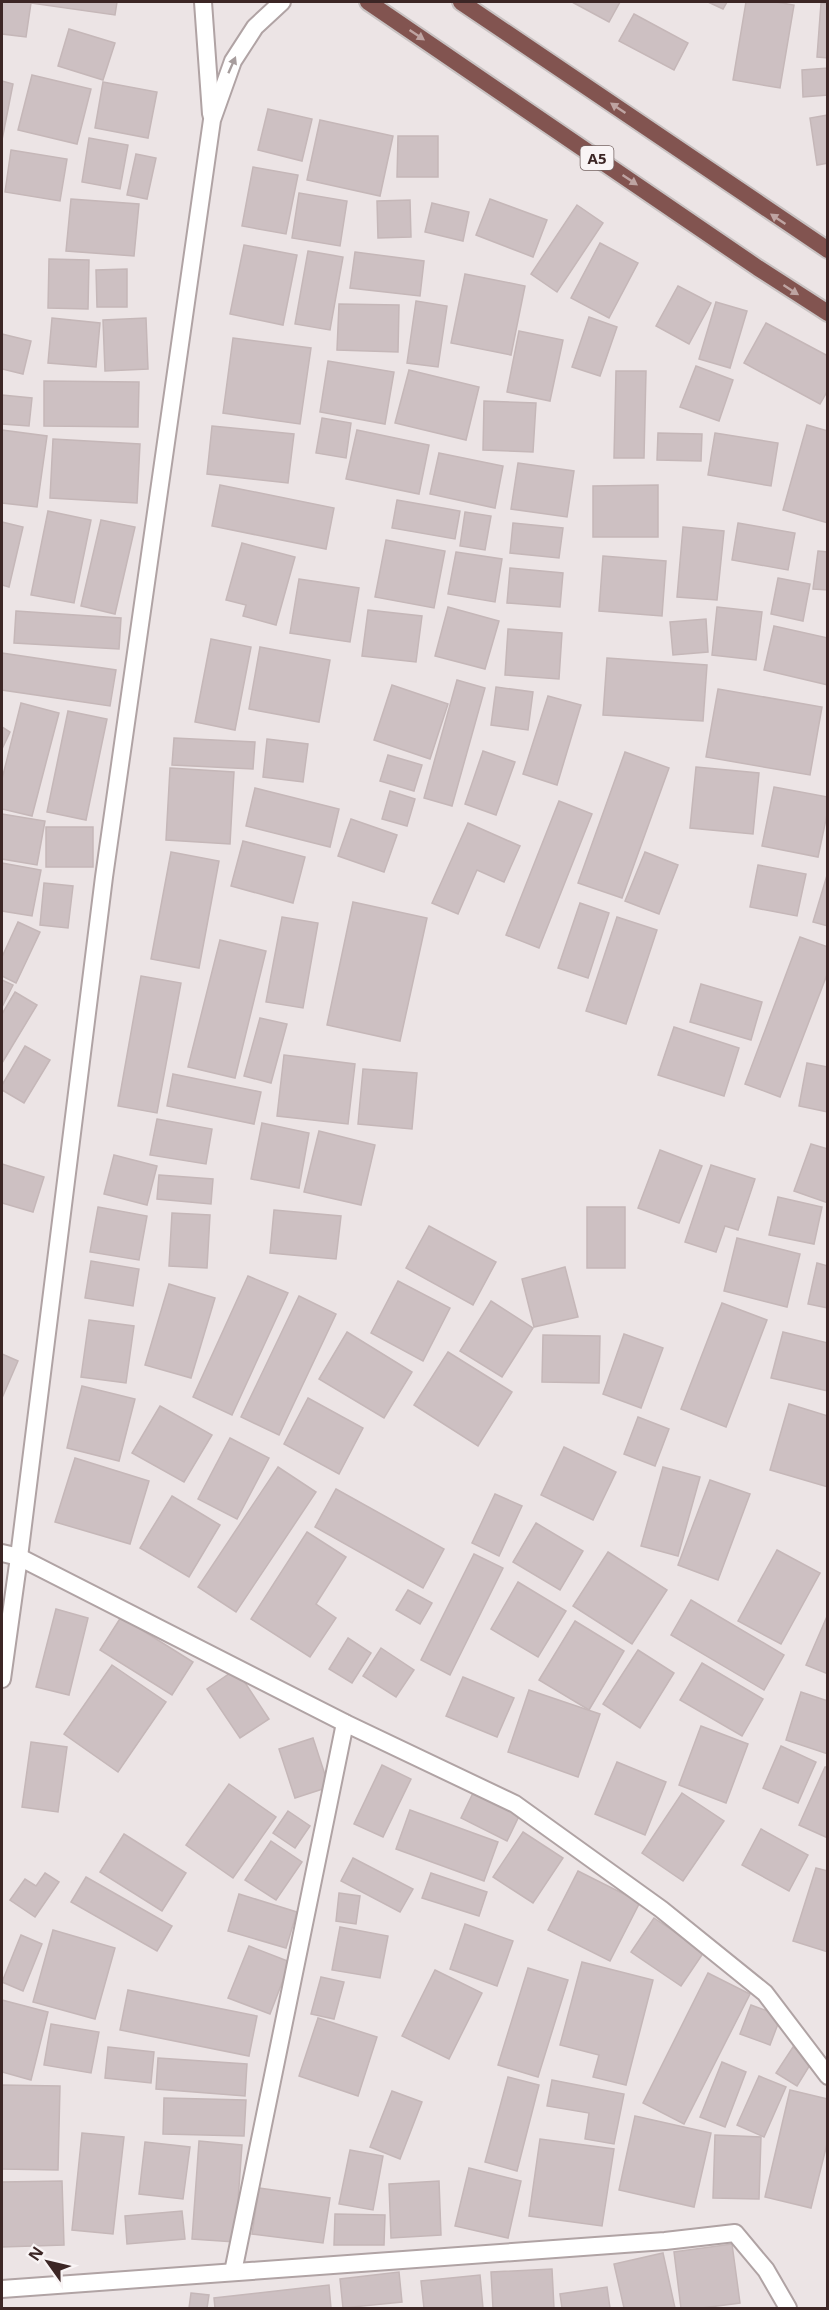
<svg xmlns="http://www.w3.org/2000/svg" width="829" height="2310" font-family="'Noto Sans',sans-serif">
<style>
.building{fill:#cdc0c2;stroke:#c5b7b8;stroke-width:1.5}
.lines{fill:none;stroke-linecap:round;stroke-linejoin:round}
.minor-casing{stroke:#b0a3a4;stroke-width:20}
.tertiary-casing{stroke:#b0a3a4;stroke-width:20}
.trunk-casing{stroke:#c8c2c2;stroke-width:20}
.minor{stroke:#fff;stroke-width:16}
.tertiary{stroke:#fff;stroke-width:16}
.trunk{stroke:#825450;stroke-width:16}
.oneway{fill:#bea4a2}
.oneway2{fill:#a79d9d}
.labels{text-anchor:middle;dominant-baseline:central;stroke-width:4.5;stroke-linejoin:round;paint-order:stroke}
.shield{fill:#f9f4f5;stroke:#756463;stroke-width:1.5}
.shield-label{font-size:15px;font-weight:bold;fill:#3c2625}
</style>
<rect width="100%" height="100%" fill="#ece4e5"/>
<!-- building -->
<g class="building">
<polygon points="2,2 117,2 115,15 31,3 26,37 2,34"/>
<polygon points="572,2 620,2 609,22"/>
<polygon points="708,2 727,2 723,9"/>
<polygon points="746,2 776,2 794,5 780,88 733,80"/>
<polygon points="821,3 828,4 828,58 817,57"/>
<polygon points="634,14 688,43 674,70 619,41"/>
<polygon points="69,29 115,43 103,80 58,66"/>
<polygon points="828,68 828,95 803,97 802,70"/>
<polygon points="32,75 91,89 77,144 18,130"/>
<polygon points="2,81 13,84 2,140"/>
<polygon points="103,82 157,92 148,138 95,128"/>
<polygon points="268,109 312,119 302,161 258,150"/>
<polygon points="828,115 828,163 817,165 810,118"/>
<polygon points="320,120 393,136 380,196 307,180"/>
<polygon points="398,136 438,136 438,177 397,177"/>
<polygon points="89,138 128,145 120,189 82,182"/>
<polygon points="11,150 67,159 60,201 5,192"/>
<polygon points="136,154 156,158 147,199 127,195"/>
<polygon points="253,167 298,175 286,234 242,226"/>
<polygon points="299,193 347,201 340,246 292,238"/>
<polygon points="71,199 139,204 134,256 66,251"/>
<polygon points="490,199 547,220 533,257 476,235"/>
<polygon points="410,200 411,237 378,238 377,201"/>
<polygon points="432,203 469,212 463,241 425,232"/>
<polygon points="577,205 603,223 557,292 531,274"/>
<polygon points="600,243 638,263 609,318 571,298"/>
<polygon points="244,245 297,255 283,325 230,314"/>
<polygon points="308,251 343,257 330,330 295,324"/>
<polygon points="355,252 424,261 420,296 350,288"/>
<polygon points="49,259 89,260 88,309 48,308"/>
<polygon points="127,269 127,307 97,307 96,270"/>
<polygon points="465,274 525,286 511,355 451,343"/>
<polygon points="678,286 711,303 689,344 656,326"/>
<polygon points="416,301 447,306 438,367 407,363"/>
<polygon points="716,302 747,311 730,368 699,359"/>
<polygon points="339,304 399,305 398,352 337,350"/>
<polygon points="589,317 617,327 600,376 572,367"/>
<polygon points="52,318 100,323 96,367 48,363"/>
<polygon points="146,318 148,369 105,371 103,320"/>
<polygon points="766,323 828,356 828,390 820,404 744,363"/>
<polygon points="519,331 563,340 550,401 507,392"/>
<polygon points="2,334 31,341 23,374 2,369"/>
<polygon points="233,338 311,348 300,424 223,413"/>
<polygon points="328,361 394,372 385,424 320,412"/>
<polygon points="696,366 733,380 719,421 680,407"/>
<polygon points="409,370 479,387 466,440 395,423"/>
<polygon points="616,371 646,371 644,458 614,458"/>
<polygon points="44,381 139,382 138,427 44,426"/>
<polygon points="2,395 32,398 29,426 2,424"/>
<polygon points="484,401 536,403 533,452 483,450"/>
<polygon points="322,418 351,423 346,458 316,453"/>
<polygon points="807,425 828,431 828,523 783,510"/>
<polygon points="212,426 294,434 288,483 207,474"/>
<polygon points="2,430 47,436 37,507 2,503"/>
<polygon points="357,430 429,445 419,494 346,479"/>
<polygon points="658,433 702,434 701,461 657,460"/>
<polygon points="715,433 778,443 771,486 708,475"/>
<polygon points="53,439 140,444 137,503 50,498"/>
<polygon points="439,453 503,466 495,508 430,494"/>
<polygon points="518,463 574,471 567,517 511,509"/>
<polygon points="220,485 334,508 326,549 212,526"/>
<polygon points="658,485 658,537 593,537 593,486"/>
<polygon points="397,500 460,511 455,539 392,528"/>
<polygon points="48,511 91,520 74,603 31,595"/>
<polygon points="465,512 491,516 485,550 460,546"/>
<polygon points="101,520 135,527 115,614 81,606"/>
<polygon points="2,522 23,527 9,587 2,585"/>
<polygon points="513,523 563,528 559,558 510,553"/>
<polygon points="738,523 795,533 788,570 732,560"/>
<polygon points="683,527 724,531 717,600 677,597"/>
<polygon points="386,540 445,551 434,608 375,597"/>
<polygon points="242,543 295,557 276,625 243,616 246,605 226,600"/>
<polygon points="818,551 828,552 828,590 813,589"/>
<polygon points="456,552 502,559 495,602 448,594"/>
<polygon points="603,556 666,561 662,616 599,611"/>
<polygon points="510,568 563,573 560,607 507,603"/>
<polygon points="778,578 810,584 803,621 771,614"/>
<polygon points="299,579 359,588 350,642 290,633"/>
<polygon points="448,607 499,621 485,669 435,656"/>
<polygon points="717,607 762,612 756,660 712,655"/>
<polygon points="368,610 422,616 416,662 362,656"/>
<polygon points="16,611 121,618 119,649 14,643"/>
<polygon points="706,619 708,652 673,655 670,622"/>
<polygon points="774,626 828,638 828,685 764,670"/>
<polygon points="508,629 562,633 559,679 505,675"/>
<polygon points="211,639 251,647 235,730 195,722"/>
<polygon points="260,647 330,660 319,722 249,709"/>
<polygon points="2,653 116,670 110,706 2,690"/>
<polygon points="607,658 707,665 703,721 603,715"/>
<polygon points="457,680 485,688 452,806 424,798"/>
<polygon points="392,685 448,704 430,759 374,740"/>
<polygon points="496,687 533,692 528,730 491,725"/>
<polygon points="718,689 822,707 810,775 706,757"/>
<polygon points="548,696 581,705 557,785 523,774"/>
<polygon points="21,703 59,713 32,816 2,809 2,779"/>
<polygon points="68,711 107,719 86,820 47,812"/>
<polygon points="2,727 10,732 2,749"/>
<polygon points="174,738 255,742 253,769 172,765"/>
<polygon points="267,739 308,744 303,782 263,777"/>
<polygon points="483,751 515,762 496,815 465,804"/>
<polygon points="625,752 669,768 622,898 578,883"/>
<polygon points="388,755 422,765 414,791 380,781"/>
<polygon points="696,767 759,773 753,834 690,828"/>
<polygon points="170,768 234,772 230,844 166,840"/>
<polygon points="774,787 828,797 828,810 818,857 762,846"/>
<polygon points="255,788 339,809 330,847 246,826"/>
<polygon points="390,791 415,799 407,826 382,819"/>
<polygon points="559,801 592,814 539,948 506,935"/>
<polygon points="2,814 45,821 37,865 2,859"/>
<polygon points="351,819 397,835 384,872 338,856"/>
<polygon points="468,823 520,846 504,882 477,870 458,914 432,903"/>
<rect x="46" y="827" width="47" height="40"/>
<polygon points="243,841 305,857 293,903 231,886"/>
<polygon points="171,852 219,861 199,968 151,959"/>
<polygon points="645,852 678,865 659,914 625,901"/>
<polygon points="2,863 41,870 32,916 2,911"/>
<polygon points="758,865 806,874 797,916 750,907"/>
<polygon points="828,872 828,926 813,922"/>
<polygon points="44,883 73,886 68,928 40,925"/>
<polygon points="353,902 427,918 400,1041 327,1025"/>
<polygon points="580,903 609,913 588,978 558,968"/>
<polygon points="282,917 318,923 303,1008 266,1002"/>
<polygon points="617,917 657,930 626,1024 586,1011"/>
<polygon points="18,922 40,932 16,983 2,976 2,957"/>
<polygon points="800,937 828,947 828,972 780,1097 745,1084"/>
<polygon points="220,940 266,951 235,1078 188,1067"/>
<polygon points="141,976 181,983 157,1113 118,1106"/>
<polygon points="2,980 13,985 2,1007"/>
<polygon points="701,984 762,1002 751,1040 690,1022"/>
<polygon points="15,992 37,1005 2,1063 2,1014"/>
<polygon points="260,1018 287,1024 271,1083 244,1076"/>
<polygon points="674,1027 739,1048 724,1096 658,1075"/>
<polygon points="25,1046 50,1060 24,1103 2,1090 2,1085"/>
<polygon points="284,1055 355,1064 348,1124 277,1116"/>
<polygon points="807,1063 828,1067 828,1112 799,1106"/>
<polygon points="363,1069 417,1073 412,1129 358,1124"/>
<polygon points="173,1074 261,1092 254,1124 167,1106"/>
<polygon points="157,1119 212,1129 206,1164 150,1155"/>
<polygon points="262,1123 309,1133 299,1188 251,1179"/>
<polygon points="319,1131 375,1145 361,1205 304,1192"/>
<polygon points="811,1144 828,1149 828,1203 794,1191"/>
<polygon points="660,1150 702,1166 679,1223 638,1208"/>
<polygon points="114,1155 157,1166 147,1205 104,1194"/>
<polygon points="2,1164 44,1177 33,1212 2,1203"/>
<polygon points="711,1165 755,1179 738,1230 725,1226 716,1252 685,1242"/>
<polygon points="159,1175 213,1179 211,1204 157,1199"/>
<polygon points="778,1197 822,1207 814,1244 769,1235"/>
<polygon points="98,1207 147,1216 139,1260 90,1252"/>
<rect x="587" y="1207" width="38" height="61"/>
<polygon points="274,1210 341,1216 336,1259 270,1253"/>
<polygon points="172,1213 210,1215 207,1268 169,1266"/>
<polygon points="429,1226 496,1262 473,1305 406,1268"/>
<polygon points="737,1238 800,1254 787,1307 724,1291"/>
<polygon points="91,1261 139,1269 133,1306 85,1298"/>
<polygon points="817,1263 828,1266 828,1308 808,1304"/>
<polygon points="565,1267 578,1317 534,1327 522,1279"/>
<polygon points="248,1276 288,1293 232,1415 193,1397"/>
<polygon points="398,1281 450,1308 423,1361 371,1333"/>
<polygon points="169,1284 215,1298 191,1378 145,1365"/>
<polygon points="299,1296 336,1314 279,1435 241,1417"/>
<polygon points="491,1301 533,1328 502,1377 460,1351"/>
<polygon points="722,1303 767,1320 726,1427 681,1409"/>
<polygon points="89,1320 134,1326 126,1383 81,1377"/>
<polygon points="347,1332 412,1372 384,1418 319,1379"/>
<polygon points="783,1332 828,1343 828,1391 771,1378"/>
<polygon points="624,1334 663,1348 641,1408 603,1394"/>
<polygon points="543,1335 600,1336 599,1383 542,1382"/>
<polygon points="448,1352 512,1392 478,1446 414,1405"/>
<polygon points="2,1354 18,1361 2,1398"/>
<polygon points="82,1386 135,1399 119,1461 67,1448"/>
<polygon points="308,1398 363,1428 339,1474 284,1444"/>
<polygon points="789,1404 828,1416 828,1487 770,1470"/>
<polygon points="160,1406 212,1435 184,1482 132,1453"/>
<polygon points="638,1417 669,1429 655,1466 624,1454"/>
<polygon points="230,1438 269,1458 237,1519 198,1499"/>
<polygon points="564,1447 616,1472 593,1520 541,1495"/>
<polygon points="75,1458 149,1481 130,1544 55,1522"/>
<polygon points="278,1467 316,1492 236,1612 198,1587"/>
<polygon points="663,1467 700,1477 678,1556 641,1546"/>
<polygon points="710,1480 750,1494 718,1580 678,1565"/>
<polygon points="336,1489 444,1549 423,1588 315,1527"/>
<polygon points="495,1494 522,1506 499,1556 472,1543"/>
<polygon points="172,1496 220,1525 189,1577 140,1548"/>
<polygon points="536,1523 583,1551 560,1590 513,1562"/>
<polygon points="307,1532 346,1557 316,1604 336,1618 310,1657 251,1619"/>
<polygon points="777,1550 820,1573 781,1644 738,1621"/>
<polygon points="608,1552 667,1590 632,1644 573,1606"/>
<polygon points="474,1554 503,1568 450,1675 421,1660"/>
<polygon points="518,1582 566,1611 538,1657 491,1629"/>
<polygon points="408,1590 432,1603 420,1624 396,1610"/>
<polygon points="691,1600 784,1655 764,1690 671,1635"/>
<polygon points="56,1609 88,1618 69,1695 36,1687"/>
<polygon points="828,1614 828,1674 806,1665"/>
<polygon points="121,1617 193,1662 172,1695 100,1650"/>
<polygon points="575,1621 624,1651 589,1710 539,1680"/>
<polygon points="348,1638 371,1653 352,1683 329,1669"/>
<polygon points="381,1648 414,1670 396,1697 363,1676"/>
<polygon points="638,1650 674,1673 640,1728 603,1704"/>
<polygon points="702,1663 763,1699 742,1736 680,1700"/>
<polygon points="112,1665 166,1702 118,1772 64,1734"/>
<polygon points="236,1669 269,1719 240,1738 207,1689"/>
<polygon points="463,1677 514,1698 497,1737 446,1716"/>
<polygon points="529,1690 600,1714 578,1777 508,1752"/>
<polygon points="801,1692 828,1701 828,1754 786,1740"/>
<polygon points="701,1726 748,1744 726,1803 679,1785"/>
<polygon points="313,1738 329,1787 295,1798 279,1749"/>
<polygon points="31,1742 67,1747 58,1812 22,1807"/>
<polygon points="781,1746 816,1762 798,1803 763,1788"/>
<polygon points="617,1762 666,1782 645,1835 595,1814"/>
<polygon points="382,1765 411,1779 383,1837 354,1824"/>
<polygon points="825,1767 828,1767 828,1838 799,1825"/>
<polygon points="229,1784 276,1817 233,1878 186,1845"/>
<polygon points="474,1791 520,1814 507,1841 461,1818"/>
<polygon points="682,1793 724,1821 683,1881 642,1853"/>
<polygon points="410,1810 498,1842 484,1881 396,1849"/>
<polygon points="288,1811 310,1826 295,1848 273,1833"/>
<polygon points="761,1829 808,1855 789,1891 742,1865"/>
<polygon points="523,1832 563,1858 533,1903 493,1877"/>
<polygon points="124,1834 186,1873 162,1911 100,1872"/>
<polygon points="271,1841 302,1862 276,1900 245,1880"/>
<polygon points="353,1858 413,1889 400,1912 341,1881"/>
<polygon points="816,1868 828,1871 828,1952 793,1941"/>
<polygon points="578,1871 640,1902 610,1961 548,1930"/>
<polygon points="45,1873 59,1882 35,1917 10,1900 25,1879 36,1886"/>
<polygon points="431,1873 487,1892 479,1916 422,1898"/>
<polygon points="86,1877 172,1926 157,1951 71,1902"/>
<polygon points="339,1893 360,1896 356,1924 336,1921"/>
<polygon points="239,1894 297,1912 286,1948 228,1931"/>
<polygon points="654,1918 704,1952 681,1986 631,1952"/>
<polygon points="465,1924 513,1941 497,1986 450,1969"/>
<polygon points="340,1927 388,1936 380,1978 332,1970"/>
<polygon points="53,1930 115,1948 95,2019 33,2002"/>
<polygon points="21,1935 42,1944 23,1991 2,1982"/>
<polygon points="249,1946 290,1962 270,2014 228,1998"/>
<polygon points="582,1962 653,1980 626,2085 593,2077 599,2055 560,2045"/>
<polygon points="528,1968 568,1980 538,2077 498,2065"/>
<polygon points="435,1970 482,1993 449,2059 402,2036"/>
<polygon points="708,1973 750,1994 684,2124 643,2103"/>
<polygon points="321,1977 344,1982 334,2019 311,2014"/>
<polygon points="128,1990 257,2016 249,2056 120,2030"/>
<polygon points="2,2000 48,2012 31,2080 2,2072"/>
<polygon points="751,2005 781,2016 770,2045 740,2034"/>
<polygon points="318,2018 377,2037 358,2096 299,2076"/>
<polygon points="51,2024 99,2032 91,2073 44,2065"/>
<polygon points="108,2047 154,2052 151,2083 105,2078"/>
<polygon points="793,2047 813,2060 797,2086 776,2073"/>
<polygon points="158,2058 247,2064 245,2096 156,2089"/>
<polygon points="722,2062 746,2072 725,2127 700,2117"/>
<polygon points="759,2076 786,2087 764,2137 737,2125"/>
<polygon points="508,2077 539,2085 517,2171 485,2162"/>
<polygon points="552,2080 624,2094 614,2144 585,2139 589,2113 547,2106"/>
<polygon points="2,2085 60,2086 58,2170 2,2169"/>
<polygon points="790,2090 828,2099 828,2140 811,2208 765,2197"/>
<polygon points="392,2091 422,2102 400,2159 370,2147"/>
<polygon points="164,2098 246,2100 244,2136 163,2134"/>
<polygon points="635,2116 711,2133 694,2207 619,2190"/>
<polygon points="82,2133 124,2137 113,2234 72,2230"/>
<polygon points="715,2135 761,2137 759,2199 713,2198"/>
<polygon points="540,2139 614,2149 602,2226 529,2216"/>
<polygon points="199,2141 242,2145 235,2242 192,2239"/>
<polygon points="145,2142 190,2147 183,2199 139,2194"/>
<polygon points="350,2150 383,2156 373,2210 339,2204"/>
<polygon points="469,2168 521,2181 508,2238 455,2226"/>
<polygon points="62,2181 64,2245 2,2247 2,2182"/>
<polygon points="439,2181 441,2235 391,2238 389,2184"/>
<polygon points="259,2188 330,2198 323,2243 252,2234"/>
<polygon points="182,2211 185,2239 127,2244 125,2216"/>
<polygon points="335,2214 385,2215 384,2245 334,2245"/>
<polygon points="732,2244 740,2303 702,2308 681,2308 674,2252"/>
<polygon points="663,2253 675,2308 624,2308 614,2264"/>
<polygon points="552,2269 554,2308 493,2308 491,2272"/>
<polygon points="399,2272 402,2302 343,2308 340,2279"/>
<polygon points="480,2275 483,2308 424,2308 421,2281"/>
<polygon points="329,2285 331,2308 215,2308 214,2298"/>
<polygon points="607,2287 610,2308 562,2308 560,2294"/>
<polygon points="191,2293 209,2295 207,2308 189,2308"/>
</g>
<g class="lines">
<defs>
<g id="minor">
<polyline points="2,1553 19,1557 345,1723 515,1804 661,1909 765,1993 828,2076"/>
<polyline points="233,2272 345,1723"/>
<polyline points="2,2289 665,2241 735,2233 766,2270 788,2308"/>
</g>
<g id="tertiary">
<polyline points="203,2 211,114"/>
<polyline points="2,1679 19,1557 104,877 212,120 233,61 255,27 282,2"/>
</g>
<g id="trunk">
<polyline points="368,2 758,268 828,313"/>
<polyline points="461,2 828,250"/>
</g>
</defs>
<!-- minor casing -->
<use href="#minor" class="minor-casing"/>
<!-- tertiary casing -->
<use href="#tertiary" class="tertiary-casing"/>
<!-- trunk casing -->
<use href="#trunk" class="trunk-casing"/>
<!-- minor -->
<use href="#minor" class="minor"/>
<!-- tertiary -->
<use href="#tertiary" class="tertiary"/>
<!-- trunk -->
<use href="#trunk" class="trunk"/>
</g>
<!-- one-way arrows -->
<defs><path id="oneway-solid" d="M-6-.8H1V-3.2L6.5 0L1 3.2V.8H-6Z" transform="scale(1.5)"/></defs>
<g class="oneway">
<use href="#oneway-solid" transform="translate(417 35) rotate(34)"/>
<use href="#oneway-solid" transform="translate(618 108) rotate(-146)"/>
<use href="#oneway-solid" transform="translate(630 180) rotate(34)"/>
<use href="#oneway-solid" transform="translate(778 219) rotate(-146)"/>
<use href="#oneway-solid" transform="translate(791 290) rotate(33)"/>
</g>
<use class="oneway2" href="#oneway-solid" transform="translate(232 65) rotate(-66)"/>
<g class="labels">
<!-- shield labels -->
<rect class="shield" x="580.5" y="146" width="33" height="24" rx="4.5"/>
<g class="shield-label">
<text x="597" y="158">A5</text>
</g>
</g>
<!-- border -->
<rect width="829" height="2310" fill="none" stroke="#3c2625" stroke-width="6"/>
<!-- north arrow -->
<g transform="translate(48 2262) rotate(304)" stroke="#f9f4f5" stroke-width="4.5" paint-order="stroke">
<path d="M0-4.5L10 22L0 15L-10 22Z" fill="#3c2625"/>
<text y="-9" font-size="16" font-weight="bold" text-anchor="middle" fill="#3c2625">N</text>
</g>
</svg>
